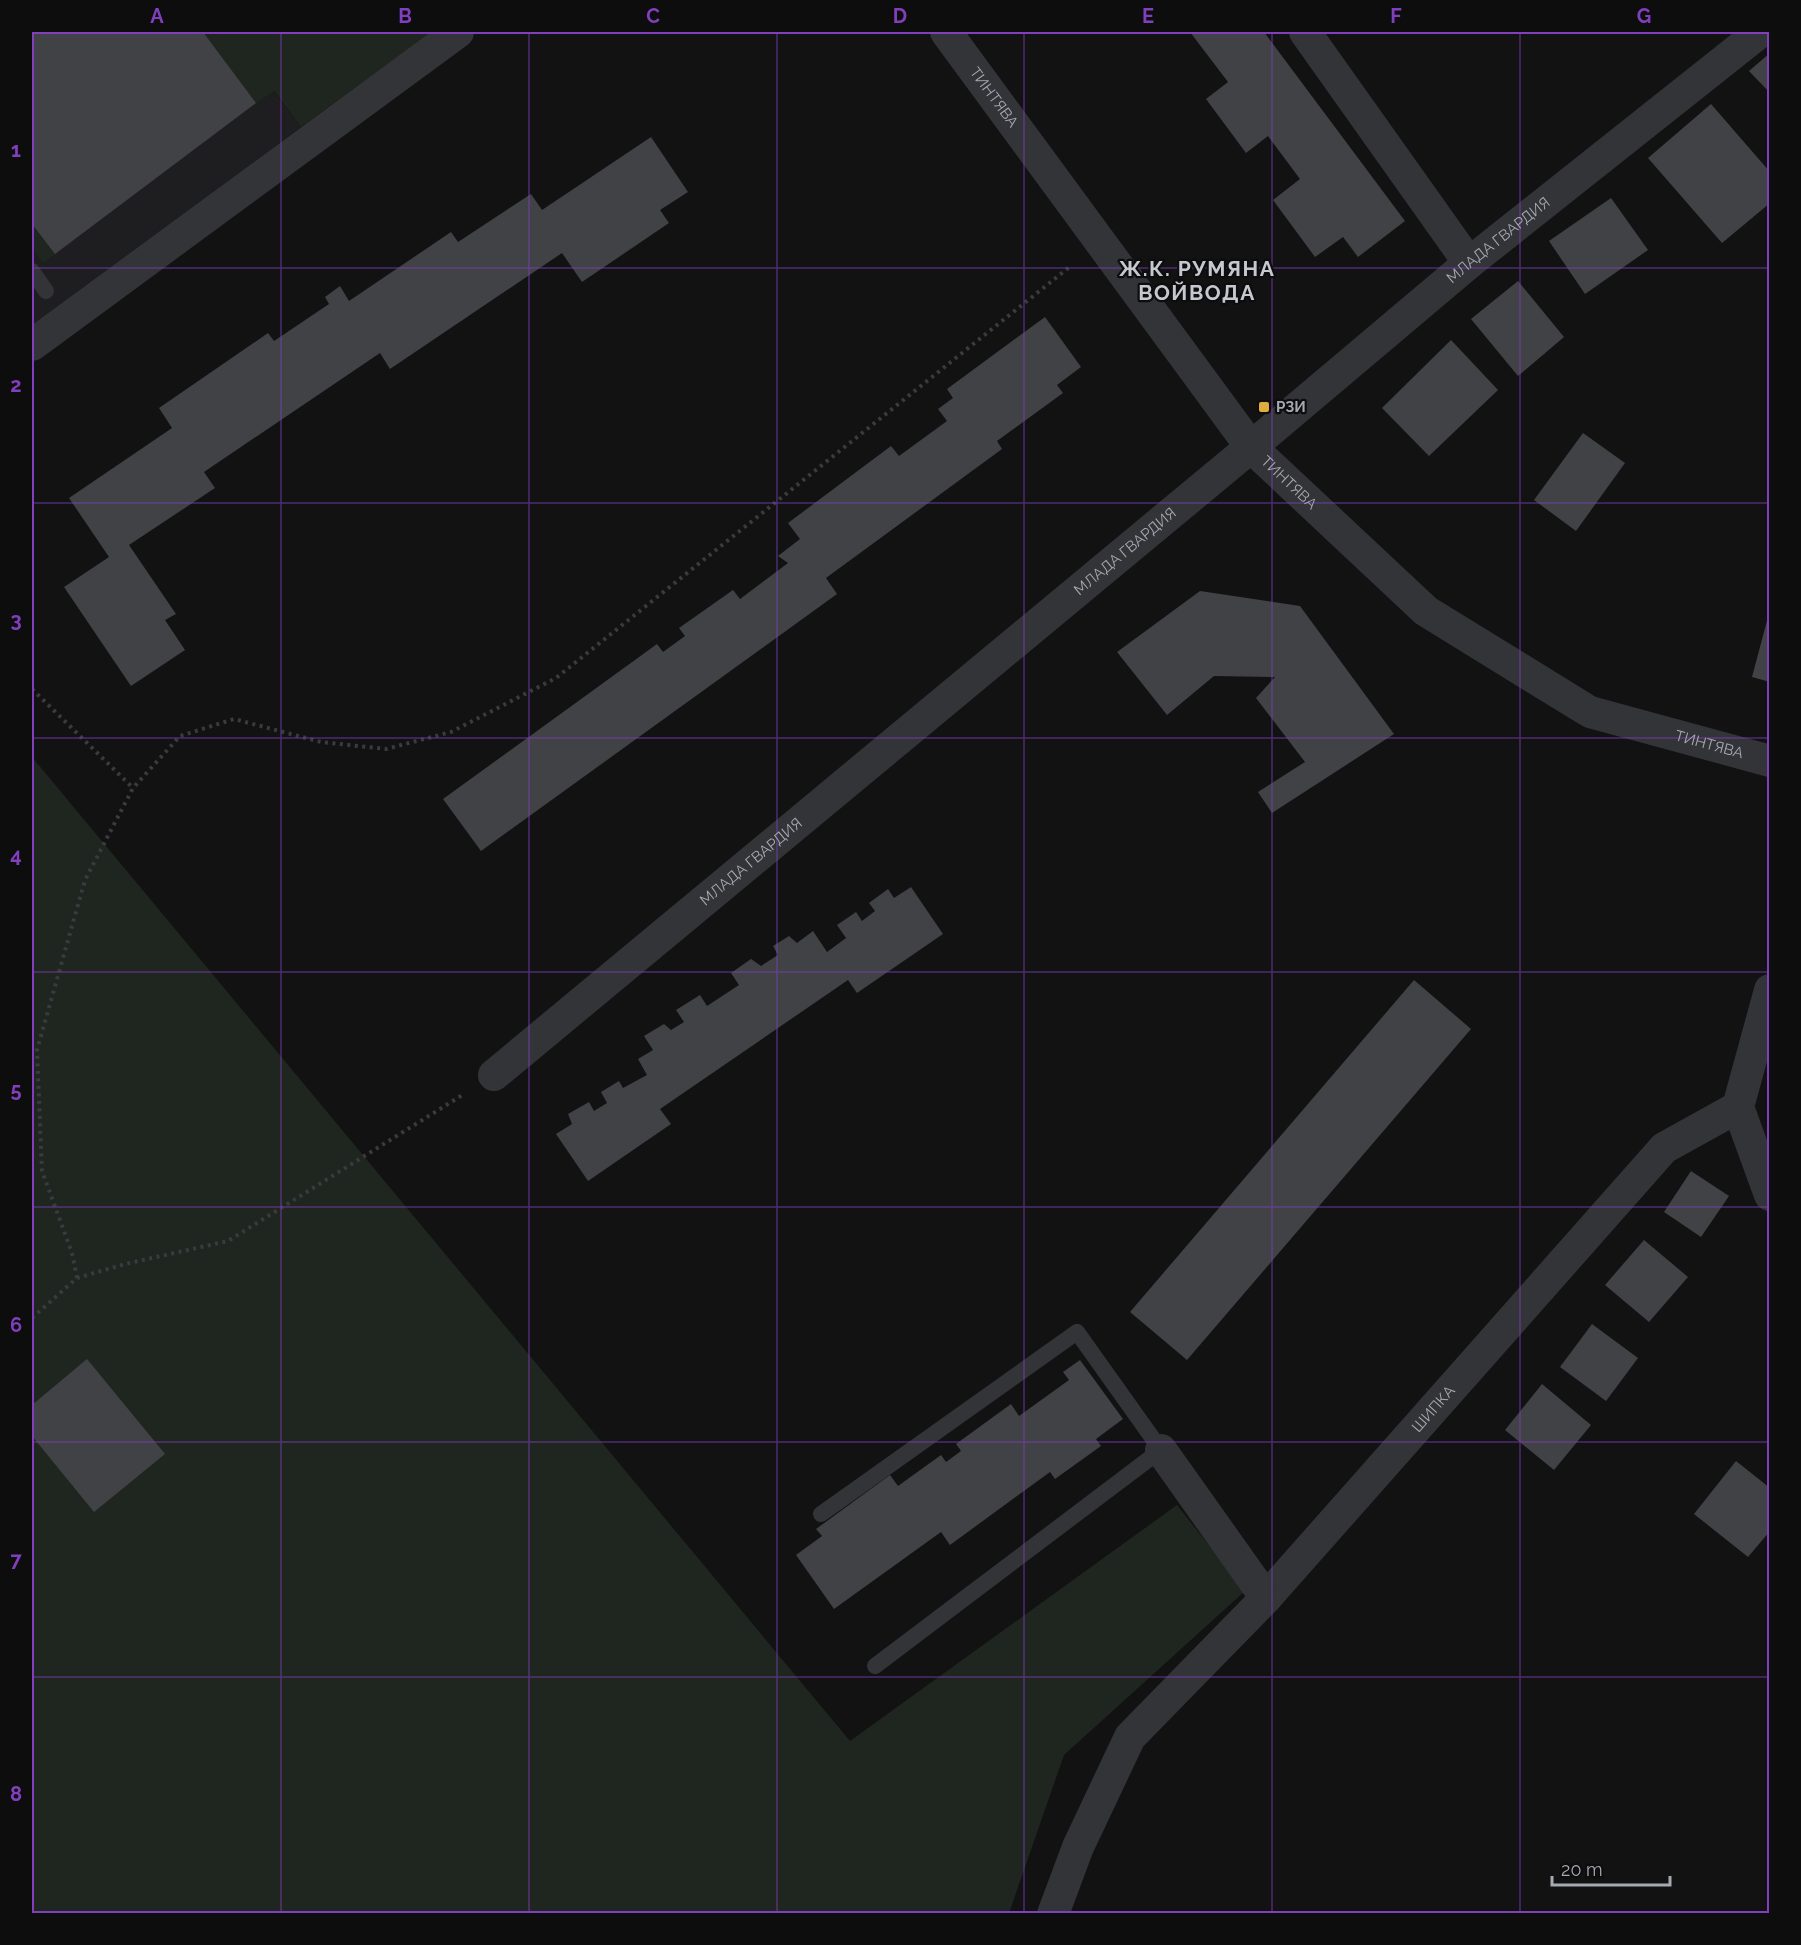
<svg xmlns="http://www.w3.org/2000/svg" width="1801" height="1945" font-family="Raleway,sans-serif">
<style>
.built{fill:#1e1e20}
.green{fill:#1f261f}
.building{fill:#414246}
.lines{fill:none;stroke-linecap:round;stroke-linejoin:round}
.path{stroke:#393b3f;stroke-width:4;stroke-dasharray:3 4.5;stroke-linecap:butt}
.service{stroke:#333438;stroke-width:16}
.minor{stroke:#333438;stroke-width:32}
.grid{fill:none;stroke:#813fbd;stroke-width:1.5;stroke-opacity:0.55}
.poi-dot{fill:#dfac3e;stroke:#0d0d0e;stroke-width:2}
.labels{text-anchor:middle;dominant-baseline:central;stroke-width:4.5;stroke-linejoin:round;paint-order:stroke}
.street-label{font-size:15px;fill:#a5a9b2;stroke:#0d0d0e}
.poi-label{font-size:15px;font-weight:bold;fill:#a5a9b2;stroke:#0d0d0e;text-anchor:start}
.district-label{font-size:21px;font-weight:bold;letter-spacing:1.5px;fill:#c5c8cf;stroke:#0d0d0e}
.neatline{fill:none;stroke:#813fbd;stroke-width:2}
.grid-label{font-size:20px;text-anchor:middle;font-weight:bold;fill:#813fbd}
</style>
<rect width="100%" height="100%" fill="#121213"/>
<!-- built -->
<polygon class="built" points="32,32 228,32 301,127 32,327"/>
<!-- green -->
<g class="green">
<polygon points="203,32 432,32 301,127 274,91 256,103"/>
<polygon points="32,224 55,254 43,263 32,248"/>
<polygon points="32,757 850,1741 1177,1505 1245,1591 1064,1755 1009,1913 32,1913"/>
</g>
<!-- building -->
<g class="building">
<polygon points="32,32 203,32 256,103 55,254 32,224"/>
<polygon points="1190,32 1264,32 1405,221 1358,257 1343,237 1315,257 1273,200 1300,179 1268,136 1246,153 1206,99 1228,82"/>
<polygon points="1770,53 1770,93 1749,71"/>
<polygon points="1711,104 1770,172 1770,203 1722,243 1648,158"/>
<polygon points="651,137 688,192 660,210 669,223 582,282 562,253 390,369 380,353 204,472 215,488 129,545 176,614 165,620 185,650 131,686 64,587 109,557 69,498 172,428 159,408 268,333 274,341 329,304 325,297 340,286 349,301 451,232 458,242 531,194 542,210"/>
<polygon points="1611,198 1648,250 1585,294 1549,241"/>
<polygon points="1518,281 1564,337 1518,376 1471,319"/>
<polygon points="1045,317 1081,367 1057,385 1063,393 997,441 1002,449 826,578 837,594 481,851 443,799 657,644 663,652 685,636 679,628 733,590 740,599 788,563 778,556 800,539 788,523 891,446 899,456 947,421 938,409 953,398 947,389"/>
<polygon points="1451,340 1498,390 1429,456 1382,408"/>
<polygon points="1583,433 1625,463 1576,531 1534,500"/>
<polygon points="1200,591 1300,606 1394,734 1272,813 1258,792 1305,762 1256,698 1275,677 1214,676 1167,715 1117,652"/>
<polygon points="1769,613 1770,613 1770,682 1752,677"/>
<polygon points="911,887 943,934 857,993 848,980 660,1109 671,1124 588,1181 556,1134 572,1124 568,1114 589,1102 594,1111 607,1103 601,1092 619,1081 623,1088 647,1075 638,1059 653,1050 644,1036 664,1024 671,1030 684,1022 676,1010 700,995 707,1006 739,985 731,973 751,959 761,966 778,955 773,946 789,936 797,943 813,931 827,952 846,938 837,925 856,912 862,921 875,911 869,903 888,889 894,898"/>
<polygon points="1414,980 1471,1029 1187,1360 1130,1312"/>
<polygon points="1691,1171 1729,1196 1701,1237 1664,1212"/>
<polygon points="1644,1240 1688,1277 1649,1322 1605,1285"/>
<polygon points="1592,1324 1638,1358 1606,1401 1560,1367"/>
<polygon points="87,1359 165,1454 94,1512 32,1436 32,1405"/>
<polygon points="1080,1360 1123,1419 1096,1439 1101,1446 1055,1479 1050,1472 950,1545 941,1532 834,1609 796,1555 822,1536 816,1529 890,1475 898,1486 941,1455 946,1462 961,1451 956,1444 1011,1404 1019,1416 1069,1380 1063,1372"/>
<polygon points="1542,1384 1591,1425 1554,1470 1505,1430"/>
<polygon points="1736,1461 1770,1488 1770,1531 1748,1557 1694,1514"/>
</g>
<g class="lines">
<!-- path -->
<g class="path">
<polyline points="32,689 133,788"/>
<polyline points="77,1278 72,1253 42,1171 37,1050 85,880 133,788 180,736 234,719 321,742 386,749 451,732 556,678 1072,265"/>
<polyline points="32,1318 77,1278 125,1264 228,1241 464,1094"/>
</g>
<!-- service -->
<g class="service">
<polyline points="32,271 46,291"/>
<polyline points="821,1514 1077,1332 1161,1450 875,1666"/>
</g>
<!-- minor -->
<g class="minor">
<path id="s1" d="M946 32 1251 447 1426 611 1590 712 1770 761"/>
<polyline points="1305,32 1469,263"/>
<polyline points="32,345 458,32"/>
<polyline points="1770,990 1738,1107 1770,1195"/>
<path id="s2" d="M494 1075 1251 447 1469 263 1760 32"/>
<path id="s3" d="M1161 1450 1266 1598 1664 1148 1738 1107"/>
<polyline points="1053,1914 1078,1847 1130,1737 1266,1598"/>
</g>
</g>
<!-- grid -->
<path class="grid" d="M281 32V1914M529 32V1914M777 32V1914M1024 32V1914M1272 32V1914M1520 32V1914M32 268H1770M32 503H1770M32 738H1770M32 972H1770M32 1207H1770M32 1442H1770M32 1677H1770"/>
<!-- markers -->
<rect class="poi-dot" x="1258" y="401" width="12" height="12" rx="3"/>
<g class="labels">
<!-- street labels -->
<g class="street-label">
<text stroke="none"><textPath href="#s1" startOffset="81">ТИНТЯВА</textPath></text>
<text stroke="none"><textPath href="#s2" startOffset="1306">МЛАДА ГВАРДИЯ</textPath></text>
<text stroke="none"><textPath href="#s1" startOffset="567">ТИНТЯВА</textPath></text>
<text stroke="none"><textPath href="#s2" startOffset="820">МЛАДА ГВАРДИЯ</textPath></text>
<text stroke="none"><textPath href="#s1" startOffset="1071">ТИНТЯВА</textPath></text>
<text stroke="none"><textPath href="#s2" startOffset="334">МЛАДА ГВАРДИЯ</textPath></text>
<text stroke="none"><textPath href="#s3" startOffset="434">ШИПКА</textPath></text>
</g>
<!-- poi labels -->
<g class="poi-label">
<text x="1276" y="407">РЗИ</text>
</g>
<!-- district labels -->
<g class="district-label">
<text x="1197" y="268">Ж.К. РУМЯНА<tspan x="1197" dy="24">ВОЙВОДА</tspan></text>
</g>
</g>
<!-- border -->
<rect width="1801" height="1945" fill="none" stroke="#0d0d0e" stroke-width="66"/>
<!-- scale -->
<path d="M1552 1876v9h118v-9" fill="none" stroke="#a5a9b2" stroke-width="3"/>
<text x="1561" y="1876" font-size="18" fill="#a5a9b2" stroke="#0d0d0e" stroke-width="4.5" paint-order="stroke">20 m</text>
<rect x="33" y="33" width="1735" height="1879" class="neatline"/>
<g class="grid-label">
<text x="157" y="23">A</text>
<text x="405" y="23">B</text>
<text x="653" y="23">C</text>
<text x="900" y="23">D</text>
<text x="1148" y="23">E</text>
<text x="1396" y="23">F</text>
<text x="1644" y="23">G</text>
<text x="16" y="157">1</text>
<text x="16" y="392">2</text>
<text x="16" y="627">3</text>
<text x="16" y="862">4</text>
<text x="16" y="1097">5</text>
<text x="16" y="1332">6</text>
<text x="16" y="1567">7</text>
<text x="16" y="1801">8</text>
</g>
</svg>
